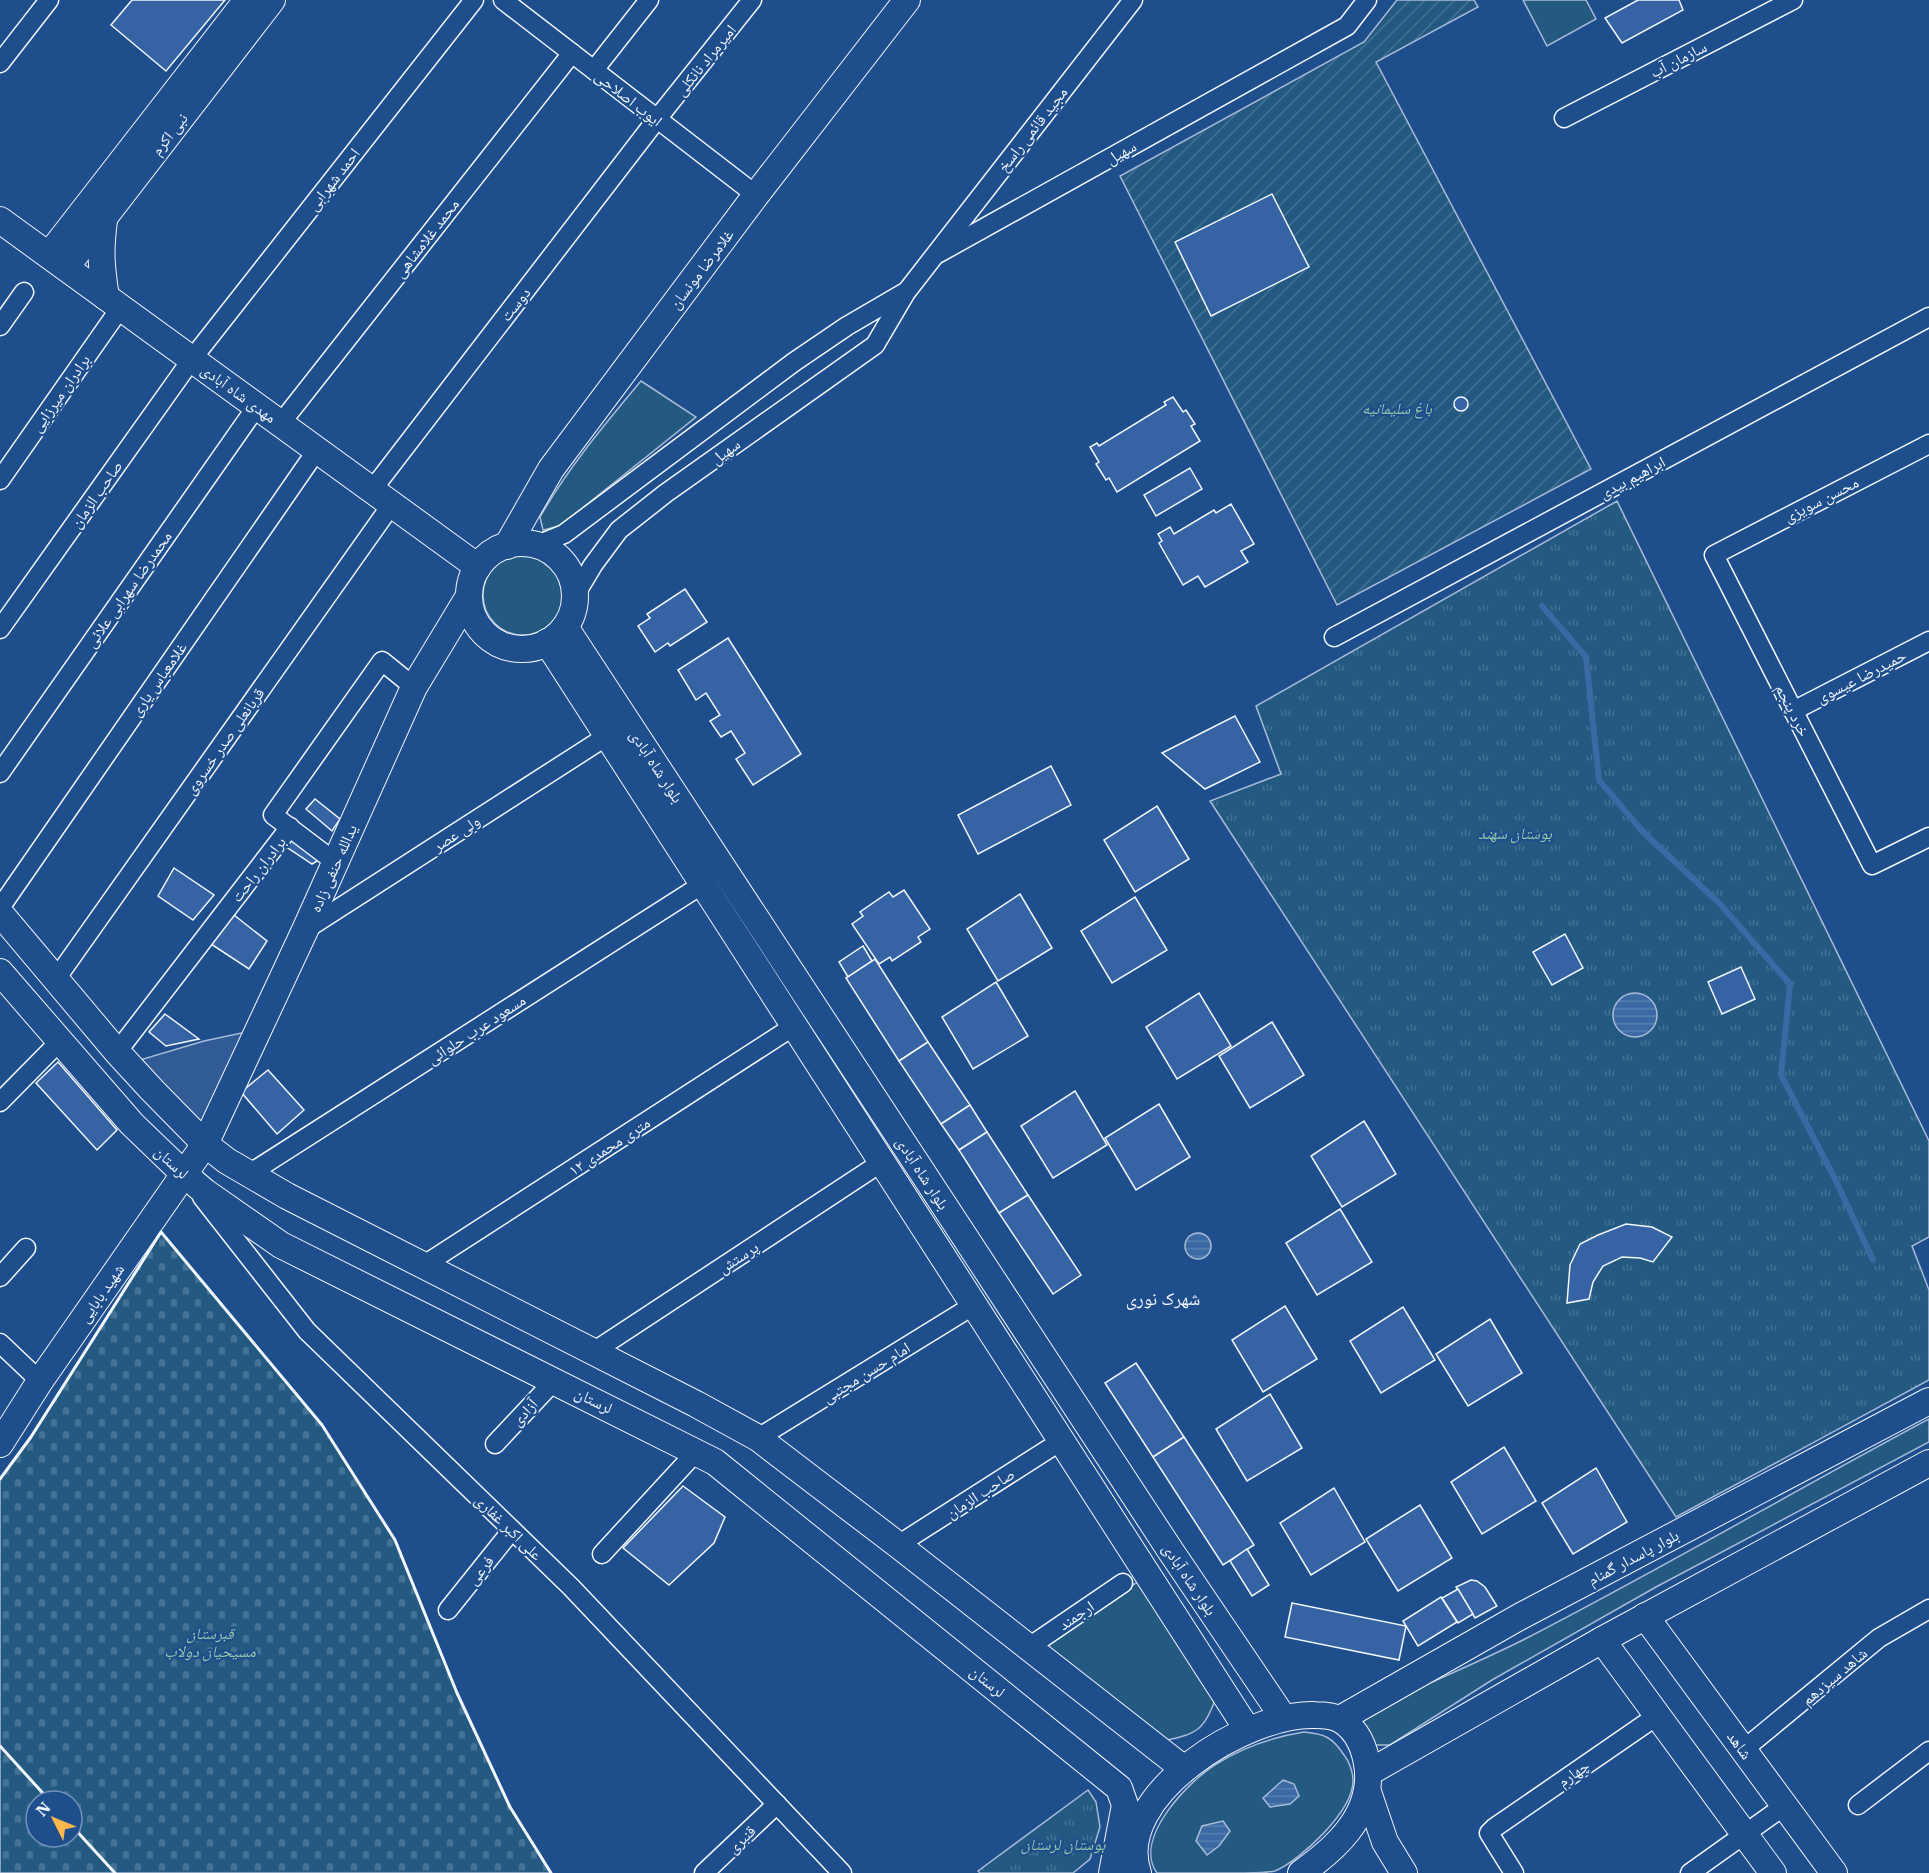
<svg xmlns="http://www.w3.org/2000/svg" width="1929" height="1873" font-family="'IBM Plex Serif','Noto Naskh Arabic',serif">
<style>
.grass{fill:#245a82;stroke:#a8bbd7;stroke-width:1.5}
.cemetery{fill:url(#cemetery-stones);stroke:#a8bbd7;stroke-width:1.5;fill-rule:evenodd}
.park{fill:url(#park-tufts);stroke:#a8bbd7;stroke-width:1.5}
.garden{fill:url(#garden-furrows);stroke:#a8bbd7;stroke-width:1.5}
.parking{fill:#305b95;stroke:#a8bbd7;stroke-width:1.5}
.water{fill:url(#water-rules);stroke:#a8bbd7;stroke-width:1.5}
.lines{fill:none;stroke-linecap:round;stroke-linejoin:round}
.stream{stroke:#3b69a3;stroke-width:6}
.building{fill:#3563a3;stroke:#f2f6ff;stroke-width:1.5}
.street-casing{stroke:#f2f6ff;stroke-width:21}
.secondary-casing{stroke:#f2f6ff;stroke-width:28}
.street{stroke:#1f4e8c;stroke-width:18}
.secondary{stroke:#1f4e8c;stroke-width:26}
.wall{stroke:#f2f6ff;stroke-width:3}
.labels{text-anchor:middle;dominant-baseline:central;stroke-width:4.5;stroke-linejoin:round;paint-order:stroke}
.street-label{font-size:16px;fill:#f2f6ff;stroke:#1f4e8c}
.park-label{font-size:16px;font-style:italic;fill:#97c8a6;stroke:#1f4e8c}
.neighbourhood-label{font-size:18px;fill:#f2f6ff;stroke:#1f4e8c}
</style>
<defs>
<pattern id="cemetery-stones" width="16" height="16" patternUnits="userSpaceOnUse" patternTransform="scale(1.5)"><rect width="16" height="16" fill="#245a82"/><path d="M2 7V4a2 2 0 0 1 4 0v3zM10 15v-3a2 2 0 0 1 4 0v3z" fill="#447295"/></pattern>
<pattern id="park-tufts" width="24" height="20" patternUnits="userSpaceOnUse" patternTransform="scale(1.5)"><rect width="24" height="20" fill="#245a82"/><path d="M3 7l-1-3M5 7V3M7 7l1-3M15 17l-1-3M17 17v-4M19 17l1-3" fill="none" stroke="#447295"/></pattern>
<pattern id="garden-furrows" width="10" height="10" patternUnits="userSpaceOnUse" patternTransform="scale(1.5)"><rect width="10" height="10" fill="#245a82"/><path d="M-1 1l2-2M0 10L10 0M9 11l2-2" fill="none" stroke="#447295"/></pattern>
<pattern id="water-rules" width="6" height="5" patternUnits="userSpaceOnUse" patternTransform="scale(1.5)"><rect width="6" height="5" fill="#3b69a3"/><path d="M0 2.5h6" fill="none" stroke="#587fb1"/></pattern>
</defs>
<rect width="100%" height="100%" fill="#1f4e8c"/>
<!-- grass -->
<g class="grass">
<polygon points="1523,0 1586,0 1596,19 1547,46"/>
<path d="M641 381 696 417 560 526 543 530 540 517C568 468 605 424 641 381Z"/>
<circle cx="523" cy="595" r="40"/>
<path d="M1929 1419V1442L1656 1587 1492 1680 1390 1745H1369L1355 1718C1411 1690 1469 1667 1525 1639 1661 1569 1794 1491 1929 1419Z"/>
<path d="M1145 1577 1216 1697C1205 1730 1197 1734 1163 1741L1040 1648Z"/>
<path d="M1304 1732C1325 1734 1332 1737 1344 1755 1349 1761 1353 1772 1353 1780 1354 1810 1301 1860 1275 1871 1267 1873 1253 1873 1244 1873 1215 1873 1186 1873 1157 1873 1132 1839 1189 1780 1218 1763 1244 1747 1273 1737 1304 1732Z"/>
</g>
<!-- cemetery -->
<path class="cemetery" d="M161 1232 322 1425 395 1540 457 1693 510 1807 551 1873H0V1479L31 1436ZM36 1801H72V1837H36Z"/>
<!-- park -->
<g class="park">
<polygon points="1617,501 1929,1141 1929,1237 1912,1246 1929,1290 1929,1380 1676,1517 1210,801 1281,774 1256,706"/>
<polygon points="1088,1790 1096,1802 1100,1827 1090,1859 1073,1873 980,1873 978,1871"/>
</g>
<!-- garden -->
<polygon class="garden" points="1397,0 1474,0 1478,7 1376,62 1591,469 1337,605 1120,176 1364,42"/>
<!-- parking -->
<polygon class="parking" points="251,1031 201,1127 133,1062 204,1041"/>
<!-- water -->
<g class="water">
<circle cx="1635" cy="1015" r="22"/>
<circle cx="1198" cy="1246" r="13"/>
<polygon points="1283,1780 1294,1784 1299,1796 1290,1804 1270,1807 1263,1798"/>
<polygon points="1223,1821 1230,1831 1219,1846 1207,1855 1196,1841 1202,1826"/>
</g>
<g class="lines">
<!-- stream -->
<polyline class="stream" points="1542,606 1586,657 1599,780 1643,832 1720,904 1790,984 1781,1075 1834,1177 1873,1260"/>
</g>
<!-- building -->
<g class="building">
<polygon points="132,0 225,0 166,71 111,25"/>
<polygon points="1638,0 1679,0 1683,10 1622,43 1605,18"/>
<polygon points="1272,194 1309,267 1211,316 1175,242"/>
<polygon points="1173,397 1183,412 1186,410 1195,424 1191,426 1200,441 1117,492 1109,478 1106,480 1096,464 1099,462 1090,447 1097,443 1099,446 1166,405 1164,402"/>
<circle cx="1461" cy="404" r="7"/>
<polygon points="1190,468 1202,489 1156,516 1144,495"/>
<polygon points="1231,504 1254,544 1241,551 1248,562 1205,587 1198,576 1183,585 1159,543 1162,541 1158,534 1170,527 1174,534 1214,510 1216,513"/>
<polygon points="685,589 707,622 670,646 668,643 655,652 638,626 650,618 647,614"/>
<polygon points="728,638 801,754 753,785 736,759 745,753 731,731 721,737 710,721 720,715 706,693 696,700 678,670"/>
<polygon points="1235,716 1260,762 1205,789 1162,753"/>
<polygon points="1051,766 1071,805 978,854 958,815"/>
<polygon points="315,799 340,819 332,831 306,809"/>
<polygon points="1157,806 1189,859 1135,892 1104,840"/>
<polygon points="291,836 324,857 312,864 285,846"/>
<polygon points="174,868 214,895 193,920 158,896"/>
<polygon points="904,890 930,929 918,937 921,942 892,961 890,957 879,964 852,924 863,916 860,912 889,892 893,897"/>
<polygon points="1020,894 1052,948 998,981 967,929"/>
<polygon points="1135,897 1167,950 1112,983 1081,931"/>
<polygon points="234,915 267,941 249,969 211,944"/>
<polygon points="1565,934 1583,968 1552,985 1533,952"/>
<polygon points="863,946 872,961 848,977 839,962"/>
<polygon points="875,959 928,1042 899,1061 846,978"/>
<polygon points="1741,967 1755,999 1722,1014 1708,982"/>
<polygon points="996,982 1028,1036 973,1069 942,1017"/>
<polygon points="1199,993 1231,1046 1177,1079 1146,1027"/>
<polygon points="165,1014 199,1039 166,1046 149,1032"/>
<polygon points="1272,1022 1304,1075 1250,1108 1219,1056"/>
<polygon points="928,1042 970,1105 941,1124 899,1061"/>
<polygon points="58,1062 117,1130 97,1150 36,1083"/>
<polygon points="268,1070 304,1110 277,1134 241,1092"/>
<polygon points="1075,1091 1107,1145 1053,1178 1021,1126"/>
<polygon points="1159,1104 1190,1157 1136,1190 1105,1138"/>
<polygon points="970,1105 987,1132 959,1150 941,1124"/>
<polygon points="1364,1121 1396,1174 1342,1207 1311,1156"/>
<polygon points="987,1132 1028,1195 999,1213 959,1150"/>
<polygon points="1028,1195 1081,1275 1053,1294 999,1213"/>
<polygon points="1340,1209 1372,1262 1317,1295 1286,1243"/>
<polygon points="1626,1224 1652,1227 1672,1237 1653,1262 1640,1258 1622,1257 1603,1266 1593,1282 1589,1299 1567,1303 1570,1265 1580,1244 1598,1235"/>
<polygon points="1285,1306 1317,1359 1263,1392 1232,1340"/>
<polygon points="1403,1307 1435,1360 1381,1393 1350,1341"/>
<polygon points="1490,1319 1522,1373 1468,1406 1436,1354"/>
<polygon points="1136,1363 1184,1437 1153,1457 1105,1383"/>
<polygon points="1270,1394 1302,1448 1247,1481 1216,1429"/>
<polygon points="1184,1437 1254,1545 1223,1565 1153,1457"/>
<polygon points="1504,1447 1536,1501 1482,1534 1451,1482"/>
<polygon points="1596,1468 1627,1522 1573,1554 1542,1503"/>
<polygon points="683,1486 725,1517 714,1543 669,1585 623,1548"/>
<polygon points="1334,1488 1365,1542 1311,1575 1280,1523"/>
<polygon points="1420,1505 1452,1558 1398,1591 1366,1539"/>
<polygon points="1247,1549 1269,1585 1252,1596 1230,1561"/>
<polygon points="1471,1580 1477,1581 1485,1587 1497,1606 1475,1618 1456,1587"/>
<polygon points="1458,1589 1473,1614 1458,1623 1442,1598"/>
<polygon points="1441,1597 1457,1622 1418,1646 1403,1621"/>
<polygon points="1292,1603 1406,1626 1399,1660 1285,1637"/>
</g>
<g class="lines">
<defs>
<g id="street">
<polyline points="503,0 756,195"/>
<polyline points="0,63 49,0"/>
<polyline points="594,70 649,0"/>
<polyline points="1564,118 1793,0"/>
<polyline points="939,253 1347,26 1367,0"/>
<polyline points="0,326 24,292"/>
<polyline points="281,423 572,53"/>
<polyline points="1929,444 1714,555 1872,865 1929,837"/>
<polyline points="0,480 121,307"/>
<polyline points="372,490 657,119 752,0"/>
<polyline points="537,545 564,534 794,362 847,326 907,291 1133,0"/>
<polyline points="575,595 593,565 619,530 666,493 875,345 905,294"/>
<polyline points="0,629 192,359 474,0"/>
<polyline points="1334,637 1929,317"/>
<polyline points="1793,711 1929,641"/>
<polyline points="0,773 257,406"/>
<polyline points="335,862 273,815 382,661 414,687"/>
<polyline points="0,908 317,450"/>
<polyline points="305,930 607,736"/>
<polyline points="56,979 392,504"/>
<polyline points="117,1052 290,827"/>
<polyline points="0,1102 60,1041"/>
<polyline points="249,1174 703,884"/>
<polyline points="202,1197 307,1331 571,1587 842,1873"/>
<polyline points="424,1265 794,1026"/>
<polyline points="0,1277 26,1248"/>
<polyline points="0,1343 40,1381"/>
<polyline points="593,1352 882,1162"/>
<polyline points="758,1438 974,1305"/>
<polyline points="495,1444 554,1381"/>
<polyline points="898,1545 1061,1441"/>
<polyline points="602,1554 696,1452"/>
<polyline points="448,1610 512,1530"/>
<polyline points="1029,1647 1123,1583"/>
<polyline points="1743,1750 1879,1638 1929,1609"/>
<polyline points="1858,1805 1929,1751"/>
<polyline points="704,1873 777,1804"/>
<polyline points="1514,1873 1489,1833 1494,1828 1658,1715"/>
<polyline points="1690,1873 1784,1806"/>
</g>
<g id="secondary">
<polyline points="0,220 478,567"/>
<path d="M104 220C100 251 101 266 106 297"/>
<polyline points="49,255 247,0"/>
<polyline points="66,267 272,0"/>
<circle cx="522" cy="596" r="53"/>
<polyline points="507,546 551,469 756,195 907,0"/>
<polyline points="565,627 1170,1550 1283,1717"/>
<polyline points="547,642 1247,1729"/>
<polyline points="0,913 117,1052 152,1090 205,1144 227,1161 287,1196 696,1404 758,1438 898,1545 1184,1769"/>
<polyline points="0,972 132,1124 184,1174 205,1192 281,1245 715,1462 1119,1788 1125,1805 1112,1873"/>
<polyline points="0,1444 40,1381 205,1144 305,930 414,687 469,596"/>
<polyline points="1645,1616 1834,1873"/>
<polyline points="1602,1640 1773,1873"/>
<polyline points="1340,1719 1521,1616 1929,1401"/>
<polyline points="1368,1773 1602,1640 1929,1463"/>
<polyline points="1368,1792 1385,1842 1404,1873"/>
<path d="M1138 1873C1111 1795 1248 1712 1315 1715 1324 1715 1334 1716 1341 1720 1359 1731 1366 1752 1368 1771 1371 1817 1335 1849 1301 1873"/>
</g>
</defs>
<!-- street casing -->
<use href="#street" class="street-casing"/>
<!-- secondary casing -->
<use href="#secondary" class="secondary-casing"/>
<!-- street -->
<use href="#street" class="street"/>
<!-- secondary -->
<use href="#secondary" class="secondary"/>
<!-- wall -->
<g class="wall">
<polyline points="0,1479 31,1437 161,1232 322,1425 395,1540 457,1693 510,1807 551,1873"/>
<polyline points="0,1746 50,1801"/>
<polyline points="72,1826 115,1873"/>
</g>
</g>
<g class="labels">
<!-- street labels -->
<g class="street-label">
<text transform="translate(1678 59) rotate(-27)">سازمان آب</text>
<text transform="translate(705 60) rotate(-51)">امیرمراد نانکلی</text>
<text transform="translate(629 98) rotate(38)">ایوب اصلاحی</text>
<text transform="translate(1032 129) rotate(-52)">مجید قائمی راسخ</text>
<text transform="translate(169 134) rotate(-52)">نبی اکرم</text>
<text transform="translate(1121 152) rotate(-29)">سهیل</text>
<text transform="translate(333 179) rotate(-52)">احمد شهرابی</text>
<text transform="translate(426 238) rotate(-52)">محمد غلامشاهی</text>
<text transform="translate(701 269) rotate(-53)">غلامرضا مونسان</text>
<text transform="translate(515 304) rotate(-52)">دوست</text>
<text transform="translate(60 393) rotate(-55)">برادران میرزایی</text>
<text transform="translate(239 393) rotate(36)">مهدی شاه آبادی</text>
<text transform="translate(725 451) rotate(-36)">سهیل</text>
<text transform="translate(1632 477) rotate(-28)">ابراهیم بیدی</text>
<text transform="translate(96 494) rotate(-55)">صاحب الزمان</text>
<text transform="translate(1821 499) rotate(-27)">محسن سویزی</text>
<text transform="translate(128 589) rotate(-55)">محمدرضا سهرابی علائی</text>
<text transform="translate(1861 676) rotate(-27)">حمیدرضا عیسوی</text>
<text transform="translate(158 679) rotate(-55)">غلامعباس یاری</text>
<text transform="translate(1793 710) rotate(63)">خرد پنجم</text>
<text transform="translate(224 741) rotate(-55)">قربانعلی صدر خسروی</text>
<text transform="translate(657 766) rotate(57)">بلوار شاه آبادی</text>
<text transform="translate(456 833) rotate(-33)">ولی عصر</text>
<text transform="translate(333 868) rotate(-66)">یدالله حنفی زاده</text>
<text transform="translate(258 869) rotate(-52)">برادران راحت</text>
<text transform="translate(476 1029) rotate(-33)">مسعود عرب حلوائی</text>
<text transform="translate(609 1146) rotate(-33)">۱۲ متری محمدی</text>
<text transform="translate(172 1162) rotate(43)">لرستان</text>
<text transform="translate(923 1173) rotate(57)">بلوار شاه آبادی</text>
<text transform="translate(738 1257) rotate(-33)">پرستش</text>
<text transform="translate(101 1293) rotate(-55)">شهید بابایی</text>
<text transform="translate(866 1372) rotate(-32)">امام حسن مجتبی</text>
<text transform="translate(594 1400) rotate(26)">لرستان</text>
<text transform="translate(524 1412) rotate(-47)">آزادی</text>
<text transform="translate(980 1493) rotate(-33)">صاحب الزمان</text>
<text transform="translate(509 1527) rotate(44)">علی اکبر غفاری</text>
<text transform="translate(1633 1557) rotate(-28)">بلوار پاسدار گمنام</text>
<text transform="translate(480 1570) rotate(-51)">فرعی</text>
<text transform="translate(1190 1579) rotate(56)">بلوار شاه آبادی</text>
<text transform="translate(1076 1615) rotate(-34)">ارجمند</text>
<text transform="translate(1834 1676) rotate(-40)">شاهد سیزدهم</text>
<text transform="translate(988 1681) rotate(39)">لرستان</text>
<text transform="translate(1740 1745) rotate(54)">شاهد</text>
<text transform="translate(1573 1773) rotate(-35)">چهارم</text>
<text transform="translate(741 1839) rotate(-44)">قنبری</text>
</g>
<!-- park labels -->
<g class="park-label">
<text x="1397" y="408">باغ سلیمانیه</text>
<text x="1515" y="833">بوستان سهند</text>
<text x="210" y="1633">قبرستان<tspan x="210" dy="18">مسیحیان دولاب</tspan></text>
<text x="1063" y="1844">بوستان لرستان</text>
</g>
<!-- neighbourhood labels -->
<g class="neighbourhood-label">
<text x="1163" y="1298">شهرک نوری</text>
</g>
</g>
<!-- north arrow -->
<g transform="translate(54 1819) rotate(313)"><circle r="28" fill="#1f4e8c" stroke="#7391ba" stroke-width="1.5"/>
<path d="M0-4.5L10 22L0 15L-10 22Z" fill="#ffb74d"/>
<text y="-9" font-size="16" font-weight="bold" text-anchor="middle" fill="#f2f6ff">N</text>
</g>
</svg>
